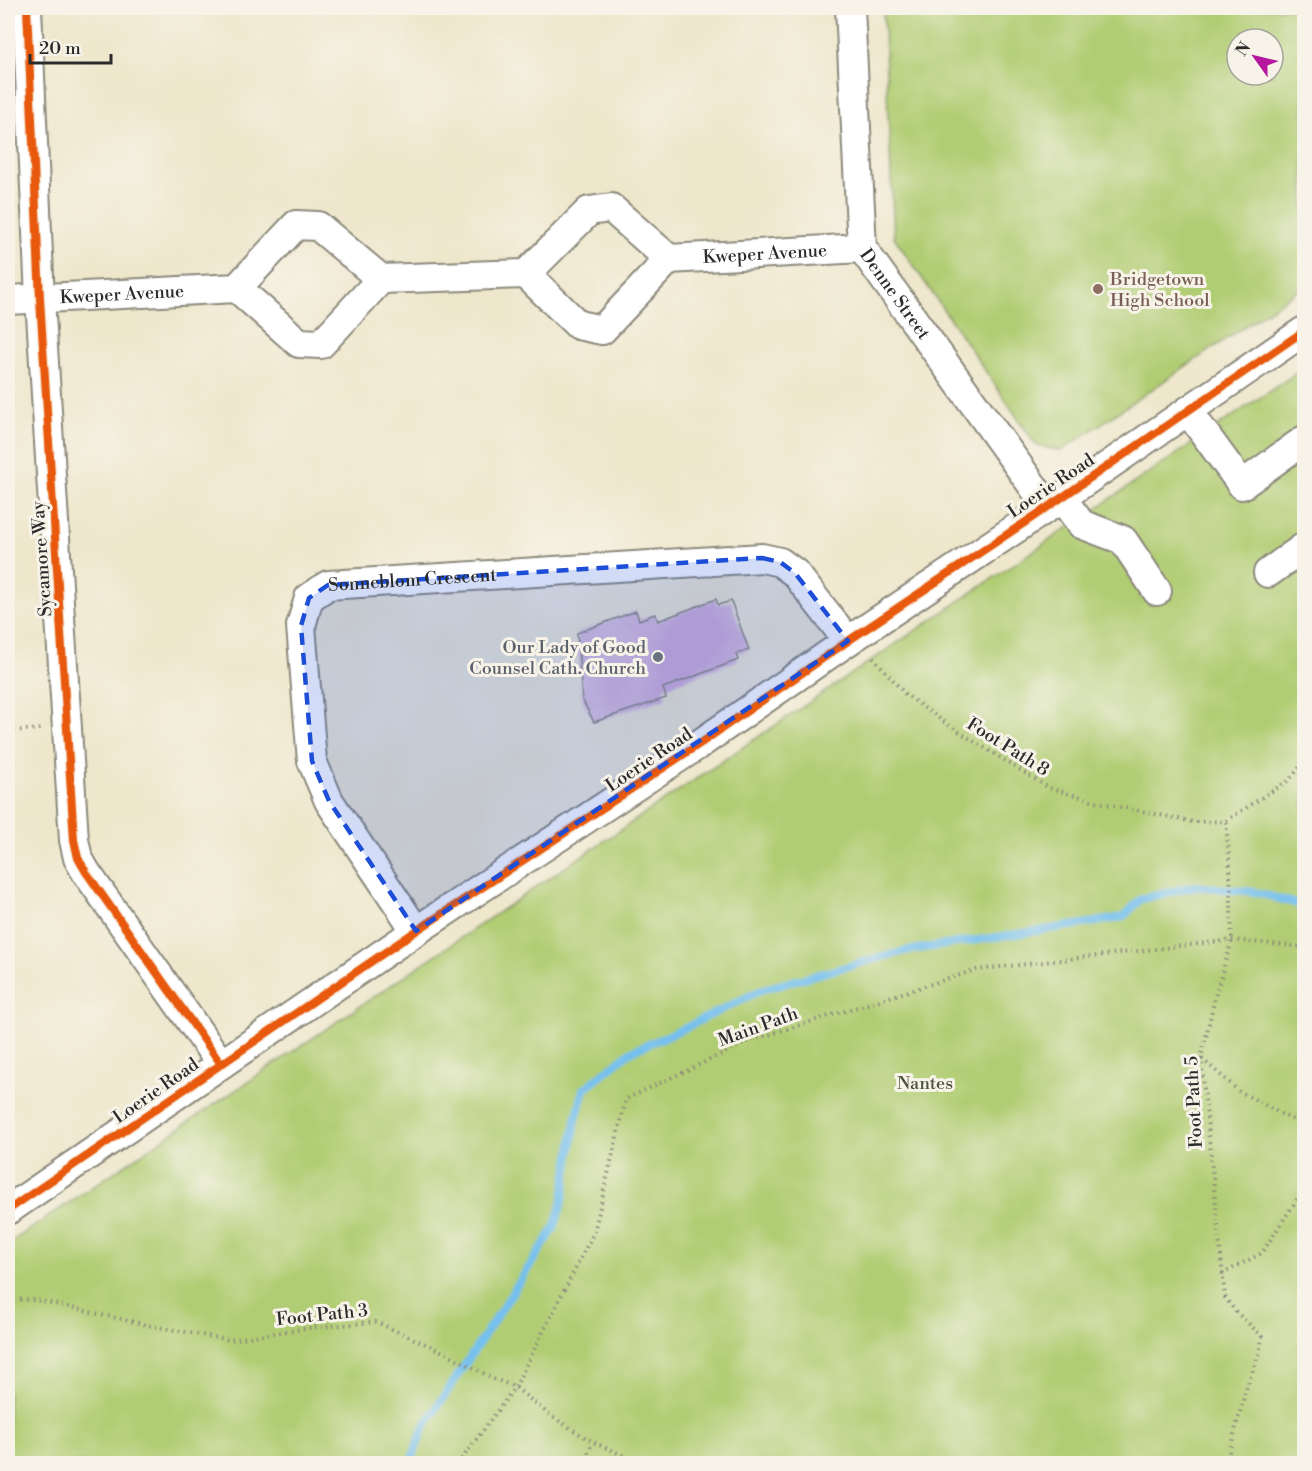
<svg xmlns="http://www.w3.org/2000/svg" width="1312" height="1471" font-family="'Libre Bodoni',serif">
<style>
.green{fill:#b1cd73;stroke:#6e7c4f;stroke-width:1.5;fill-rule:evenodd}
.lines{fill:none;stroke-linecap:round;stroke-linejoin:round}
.stream{stroke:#74c0ee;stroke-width:8}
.building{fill:#d4b0d6}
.minor-casing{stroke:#8c897c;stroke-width:32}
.path{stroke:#8c897c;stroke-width:4;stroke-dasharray:1.5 4.5;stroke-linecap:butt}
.minor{stroke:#fff;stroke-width:28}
.cycleway-casing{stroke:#f7f3e8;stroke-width:11}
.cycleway{stroke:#e8590c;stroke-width:8}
.marked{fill:#1d4ed8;fill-opacity:0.2;stroke:#1d4ed8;stroke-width:4.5;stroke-dasharray:12 8;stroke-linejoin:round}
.education-dot{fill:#8d6e63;stroke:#f7f3e8;stroke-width:2}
.worship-dot{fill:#6b7280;stroke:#f7f3e8;stroke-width:2}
.labels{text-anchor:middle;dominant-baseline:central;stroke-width:6;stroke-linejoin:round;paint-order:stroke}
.street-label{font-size:18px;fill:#2b2b2b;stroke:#f7f3e8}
.education-label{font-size:18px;fill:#785e54;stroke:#f7f3e8;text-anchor:start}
.worship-label{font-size:18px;fill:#5b616d;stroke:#f7f3e8;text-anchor:end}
.park-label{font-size:18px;fill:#4c543d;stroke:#f7f3e8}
</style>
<rect width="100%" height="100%" fill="#f7f3e8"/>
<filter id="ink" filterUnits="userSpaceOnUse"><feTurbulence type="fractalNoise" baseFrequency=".0167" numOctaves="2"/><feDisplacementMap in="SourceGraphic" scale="12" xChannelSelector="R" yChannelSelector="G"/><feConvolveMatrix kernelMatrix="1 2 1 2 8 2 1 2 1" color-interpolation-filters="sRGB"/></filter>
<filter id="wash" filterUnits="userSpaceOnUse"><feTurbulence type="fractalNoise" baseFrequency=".008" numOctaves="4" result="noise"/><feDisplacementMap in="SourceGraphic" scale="24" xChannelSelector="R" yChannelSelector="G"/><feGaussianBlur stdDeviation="1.35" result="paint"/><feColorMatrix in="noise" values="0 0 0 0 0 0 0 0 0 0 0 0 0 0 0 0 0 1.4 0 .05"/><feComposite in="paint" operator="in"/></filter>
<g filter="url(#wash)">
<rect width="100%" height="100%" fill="#eee7cc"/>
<!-- green -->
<g class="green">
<path d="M883 8H1304V286L1061 451 1036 445 894 237ZM1237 39H1273V75H1237Z"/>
<polygon points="1304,368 1304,1463 8,1463 8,1244"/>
</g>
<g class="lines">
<!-- stream -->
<polyline class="stream" points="410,1464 424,1427 554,1229 563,1199 576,1119 584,1089 630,1052 685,1028 763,989 905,951 1090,923 1123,917 1141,899 1195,886 1255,892 1304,906"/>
</g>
<g id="blocks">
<!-- building -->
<polygon class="building" points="716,599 718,605 731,601 749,650 736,654 738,660 663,688 666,698 594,722 582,699 577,633 636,611 639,620 655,614 658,621"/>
</g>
</g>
<g filter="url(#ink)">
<use href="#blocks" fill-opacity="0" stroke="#8c897c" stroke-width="1.5"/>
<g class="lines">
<defs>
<g id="minor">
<polyline points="27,8 40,299 74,840 78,858 86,872 221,1064"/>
<path id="s1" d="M850 8 862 248 1048 507"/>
<path id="s2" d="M526 274 578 325 602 330 669 259 862 248"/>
<polyline points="237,288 299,343 321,344 381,279"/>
<path id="s3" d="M8 300 237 288 296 225 318 226 381 279 526 274 589 211 611 208 669 259"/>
<polyline points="1188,411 1242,485 1304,440"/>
<polyline points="1061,497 1081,524 1123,540 1157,591"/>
<polyline points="1268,573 1304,547"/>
<path id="s4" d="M416 931 329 801 312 761 301 626 309 598 328 585 762 558 780 562 795 573 848 641"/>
<polyline points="8,1210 416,931 701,743 848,641 1048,507 1304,331"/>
</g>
</defs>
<!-- minor casing -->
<use href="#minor" class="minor-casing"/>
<!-- path -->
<g class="path">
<polyline points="873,657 906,695 953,728 1049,788 1106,804 1194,822 1226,821"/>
<polyline points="8,731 40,729"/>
<polyline points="1226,821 1289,780 1304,762"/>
<polyline points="1202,1059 1239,1091 1285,1116 1304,1125"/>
<polyline points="1222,1274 1262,1253 1301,1193 1304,1191"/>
<polyline points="8,1298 42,1301 147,1325 229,1340 308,1328 376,1322 450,1355 494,1379 515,1387 551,1416 593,1442 643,1464"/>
<polyline points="458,1464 515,1387 594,1232 626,1099 752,1040 976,970 1232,940 1304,947"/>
<polyline points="583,1464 593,1442"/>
<polyline points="1226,1464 1247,1386 1259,1354 1262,1336 1236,1312 1225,1297 1201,1058 1216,993 1232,940 1230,870 1226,821"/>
</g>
<!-- minor -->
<use href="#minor" class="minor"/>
<defs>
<g id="cycleway">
<polyline points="27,8 40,299 74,840 78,858 86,872 221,1064"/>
<polyline points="8,1210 416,931 701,743 848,641 1048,507 1304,331"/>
</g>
</defs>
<!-- cycleway casing -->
<use href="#cycleway" class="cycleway-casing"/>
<!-- cycleway -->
<use href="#cycleway" class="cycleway"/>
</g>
</g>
<!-- marked area -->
<path class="marked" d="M762 558 780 562 795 573 848 641 416 931 329 801 312 761 301 626 309 598 328 585Z"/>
<!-- markers -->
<circle class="education-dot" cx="1098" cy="289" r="6"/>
<circle class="worship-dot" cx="658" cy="657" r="6"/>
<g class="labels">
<!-- street labels -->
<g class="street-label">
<text stroke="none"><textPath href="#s2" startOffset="291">Kweper Avenue</textPath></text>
<text stroke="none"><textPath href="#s1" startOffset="297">Denne Street</textPath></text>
<text stroke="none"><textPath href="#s3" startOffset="114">Kweper Avenue</textPath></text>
<text transform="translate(1051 486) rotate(-34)">Loerie Road</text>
<text transform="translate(42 559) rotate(-94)">Sycamore Way</text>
<text stroke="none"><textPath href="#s4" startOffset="472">Sonneblom Crescent</textPath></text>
<text transform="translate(1008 747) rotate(32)">Foot Path 8</text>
<text transform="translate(649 760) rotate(-34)">Loerie Road</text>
<text transform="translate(758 1027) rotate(-20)">Main Path</text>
<text transform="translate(156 1091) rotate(-35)">Loerie Road</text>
<text transform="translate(1194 1102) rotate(-93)">Foot Path 5</text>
<text transform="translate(322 1315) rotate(-6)">Foot Path 3</text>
</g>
<!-- education labels -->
<g class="education-label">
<text x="1110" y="279">Bridgetown<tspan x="1110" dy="21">High School</tspan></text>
</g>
<!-- worship labels -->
<g class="worship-label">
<text x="646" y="647">Our Lady of Good<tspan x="646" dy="21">Counsel Cath. Church</tspan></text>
</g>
<!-- park labels -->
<g class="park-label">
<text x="925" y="1083">Nantes</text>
</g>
</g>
<!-- margin -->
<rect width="1312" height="1471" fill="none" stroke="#f7f3e8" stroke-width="30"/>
<!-- north arrow -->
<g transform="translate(1255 57) rotate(304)"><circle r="28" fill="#f7f3e8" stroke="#a5a39c" stroke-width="1.5"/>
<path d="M0-4.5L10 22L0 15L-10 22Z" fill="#b5179e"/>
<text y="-9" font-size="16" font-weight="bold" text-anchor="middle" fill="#2b2b2b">N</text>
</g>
<!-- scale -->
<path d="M30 54v9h81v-9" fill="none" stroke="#2b2b2b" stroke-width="3"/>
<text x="39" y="54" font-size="18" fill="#2b2b2b" stroke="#f7f3e8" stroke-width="4.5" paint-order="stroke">20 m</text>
</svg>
